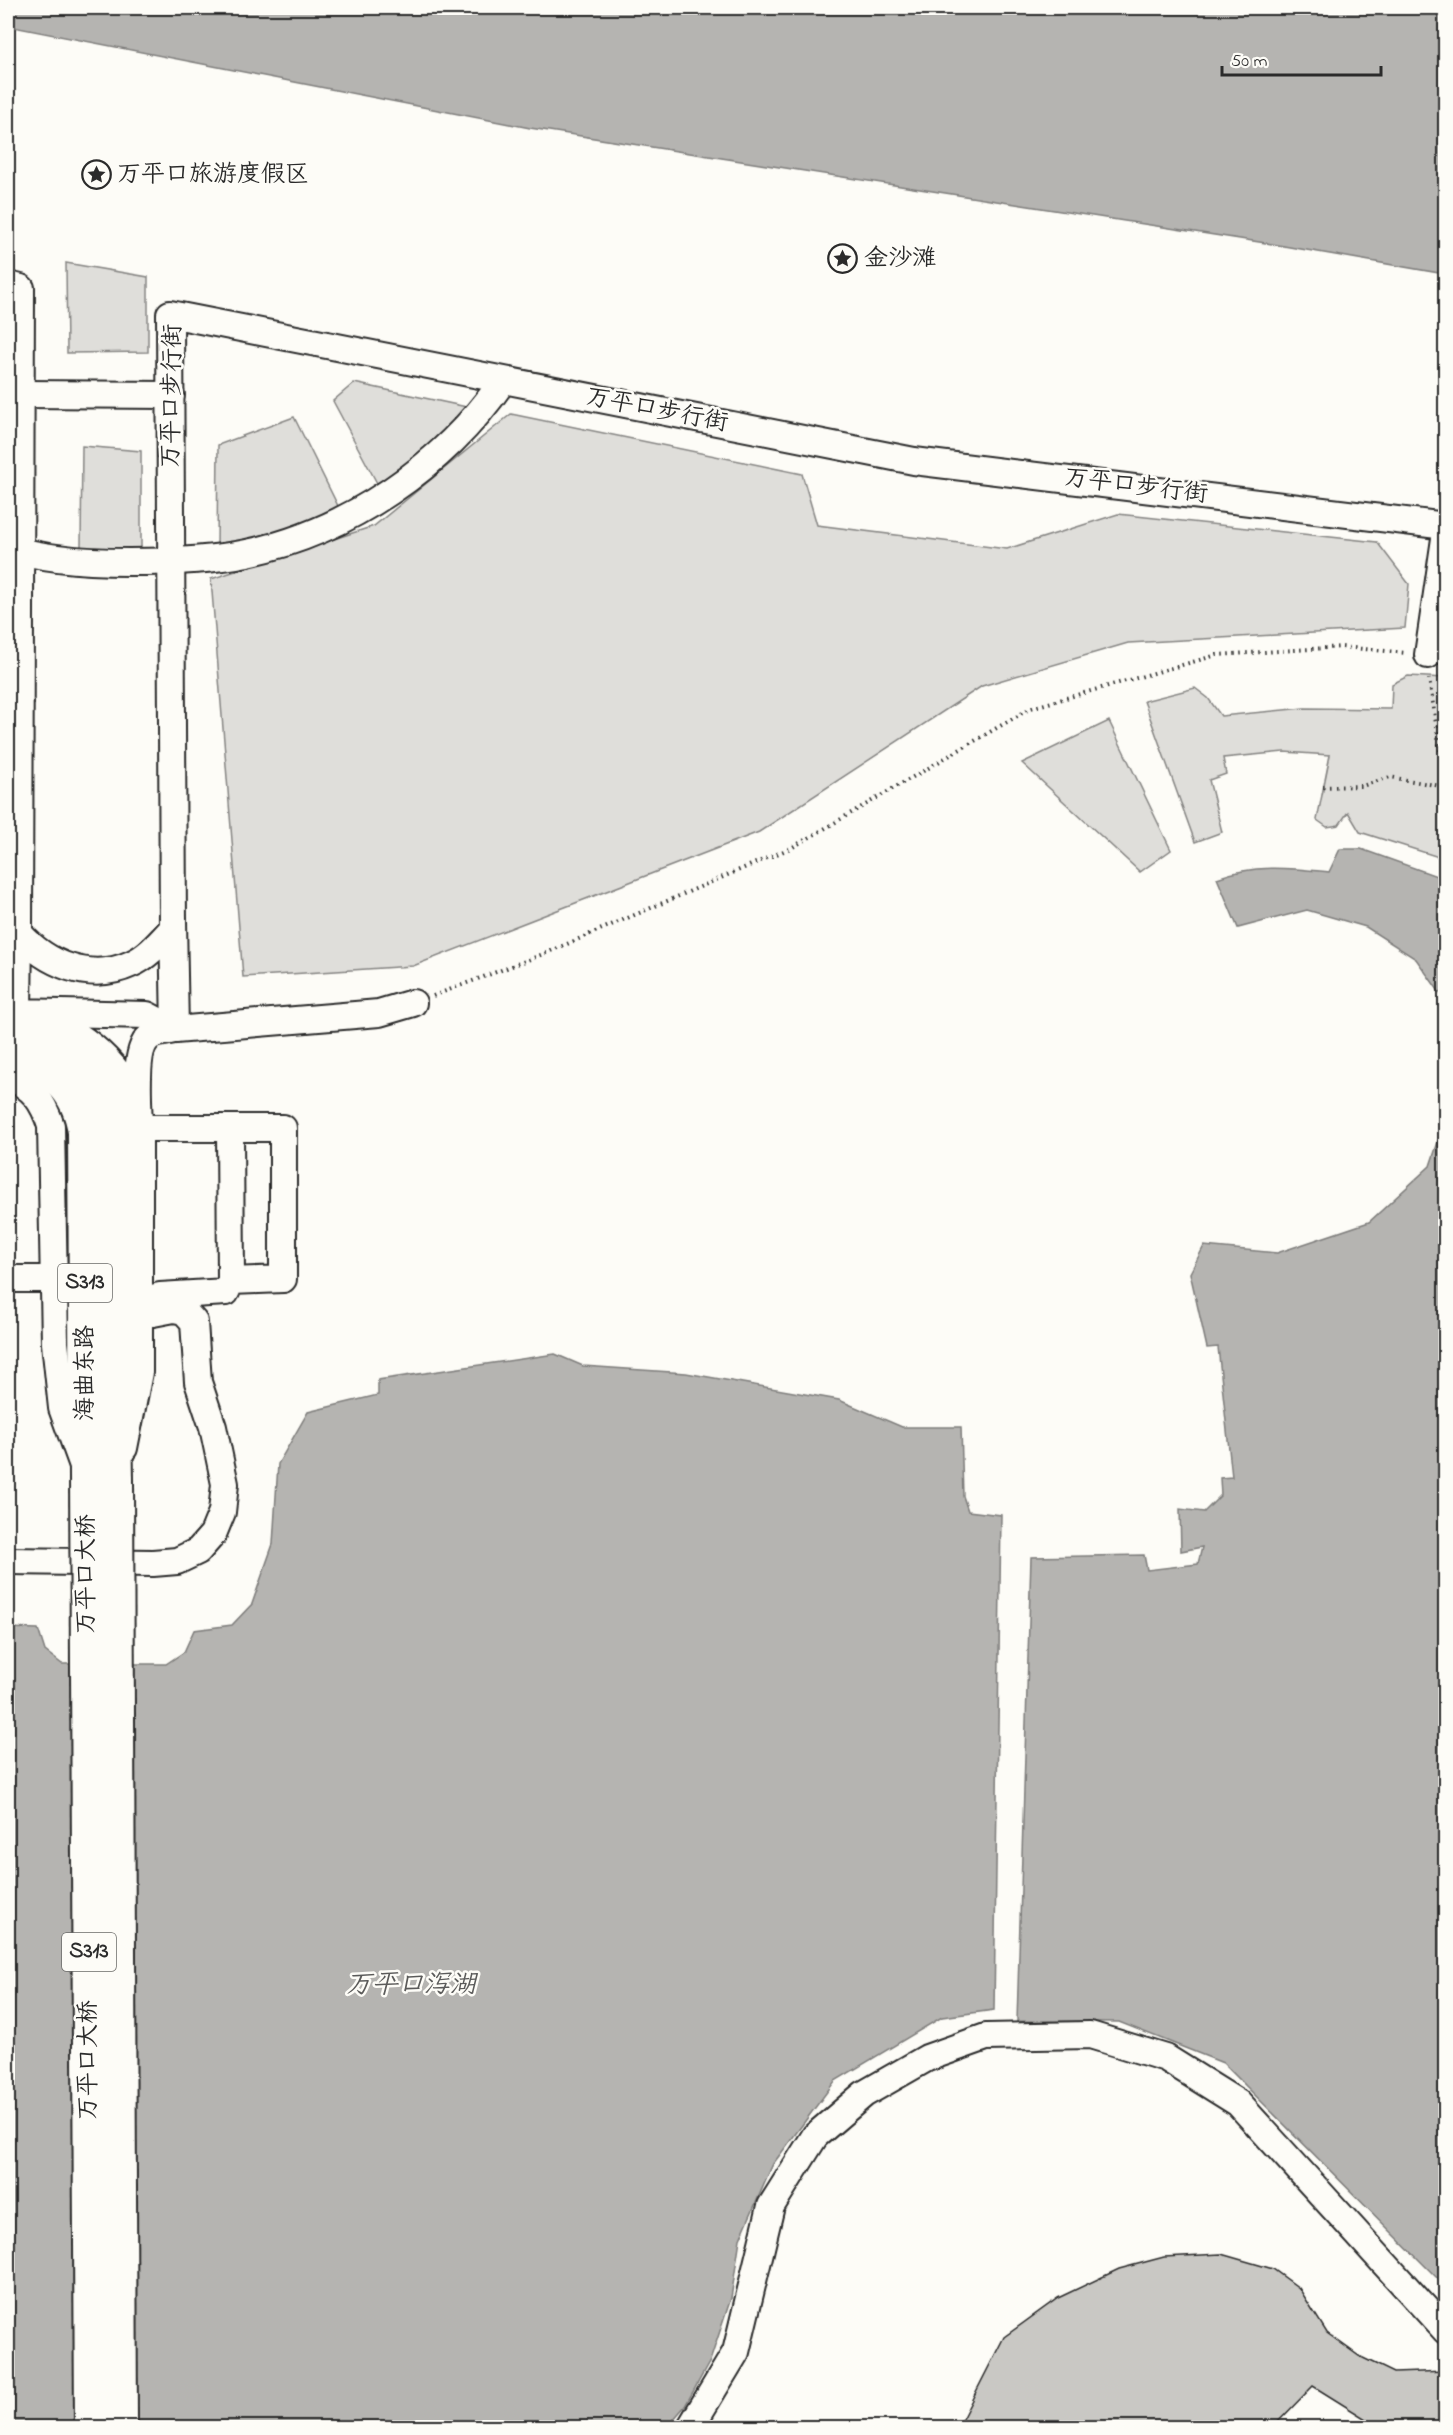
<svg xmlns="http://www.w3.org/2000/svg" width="1453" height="2435" font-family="'Indie Flower','LXGW WenKai TC',sans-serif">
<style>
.green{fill:#dfdeda;stroke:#858482;stroke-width:1.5}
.water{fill:#b5b4b1;stroke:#7e7d7b;stroke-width:1.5}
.building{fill:#c9c8c4;stroke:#2b2b2b;stroke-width:1.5}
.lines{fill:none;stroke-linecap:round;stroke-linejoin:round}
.minor-casing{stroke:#2b2b2b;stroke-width:30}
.major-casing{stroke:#2b2b2b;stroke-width:36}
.path{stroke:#2b2b2b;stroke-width:4;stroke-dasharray:1.5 4.5;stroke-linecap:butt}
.minor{stroke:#fdfcf7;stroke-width:26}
.major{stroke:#fdfcf7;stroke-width:32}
.major-bridge-casing{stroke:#2b2b2b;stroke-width:36;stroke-linecap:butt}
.major-bridge{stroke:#fdfcf7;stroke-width:32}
.labels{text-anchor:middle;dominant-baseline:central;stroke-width:5;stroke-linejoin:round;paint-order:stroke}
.shield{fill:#fdfcf7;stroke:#6a6a68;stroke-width:1.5}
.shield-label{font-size:22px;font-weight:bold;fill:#2b2b2b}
.poi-label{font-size:24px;fill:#2b2b2b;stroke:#fdfcf7;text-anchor:start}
.street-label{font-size:24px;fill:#2b2b2b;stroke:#fdfcf7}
.water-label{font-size:26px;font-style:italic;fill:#5b5b5a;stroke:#fdfcf7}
</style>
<rect width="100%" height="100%" fill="#fdfcf7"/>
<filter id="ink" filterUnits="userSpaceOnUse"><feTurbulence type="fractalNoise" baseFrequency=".0167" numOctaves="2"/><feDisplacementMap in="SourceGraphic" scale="12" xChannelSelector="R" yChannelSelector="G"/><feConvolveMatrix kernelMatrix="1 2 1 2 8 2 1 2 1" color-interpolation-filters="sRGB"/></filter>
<g filter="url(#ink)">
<!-- green -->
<g class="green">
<polygon points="66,263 148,277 148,352 67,353"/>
<polygon points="354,383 476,409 442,439 378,485 333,401"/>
<polygon points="511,414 802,474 817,525 1007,549 1118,514 1377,542 1409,584 1405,628 1128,643 982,686 759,832 413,966 243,977 211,579 374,526"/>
<polygon points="294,417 339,508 287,535 217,549 218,445"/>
<polygon points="82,446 141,451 141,555 81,549"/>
<polygon points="1408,676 1445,678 1445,859 1360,832 1348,812 1339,825 1327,827 1317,820 1330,755 1284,752 1223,758 1226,774 1209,780 1222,832 1195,842 1144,701 1195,688 1208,698 1221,716 1304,708 1391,709 1392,684"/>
<polygon points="1109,721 1171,850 1140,872 1022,763"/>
</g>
<!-- water -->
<g class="water">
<polygon points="8,8 1445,8 1445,274 1272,244 530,128 8,26"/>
<path d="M1340 849H1361L1445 879V1000L1416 959 1366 927 1307 910 1238 928 1217 878C1255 864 1289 868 1329 872Z"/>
<polygon points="1445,1121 1445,2286 1223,2063 1119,2022 1017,2021 1031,1557 1144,1555 1147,1570 1198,1564 1202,1547 1181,1551 1180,1509 1204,1512 1221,1495 1220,1478 1232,1477 1218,1347 1207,1348 1190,1273 1204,1246 1277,1253 1369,1222 1430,1166"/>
<polygon points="555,1354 583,1366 686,1373 839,1400 902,1427 961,1427 963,1496 968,1511 1001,1515 994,2010 942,2017 835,2081 773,2164 740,2239 731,2298 710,2361 685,2406 667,2427 8,2428 8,1628 38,1629 45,1651 62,1664 166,1664 184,1652 194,1630 232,1625 252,1604 273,1544 278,1464 308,1412 378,1395 378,1380"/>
</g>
<!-- building -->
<polygon class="building" points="1221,2254 1273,2269 1299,2288 1327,2333 1359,2356 1394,2373 1446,2371 1446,2427 1392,2427 1369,2421 1313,2386 1273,2427 958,2427 1004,2337 1058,2298 1119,2269 1164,2257"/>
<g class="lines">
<defs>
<g id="minor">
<path d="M8 285 21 288 19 933C46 964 90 983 131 964 148 957 161 941 173 928L170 314 914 461 1446 526"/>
<polyline points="21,394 171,395"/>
<path d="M8 547C44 560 90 562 129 562 168 562 209 561 247 553 348 532 444 466 502 382"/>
<polyline points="1428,655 1446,532"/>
<polyline points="19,933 18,1012 147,1015 175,1030 379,1013 413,1003"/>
<path d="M8 1013C51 1010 107 1049 127 1087 133 1100 136 1114 139 1128V1372L124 1448"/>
<path d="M8 1076C33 1087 43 1101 51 1126L55 1343 62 1408 82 1463"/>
<polyline points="230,1129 231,1281"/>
<polyline points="8,1279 55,1279"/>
<path d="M140 1302 160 1296 226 1292 231 1281 283 1279V1128H139C139 1107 132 1047 151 1036 158 1032 167 1032 175 1030L173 920"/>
<polyline points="8,1561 153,1563 177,1561 198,1551 213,1534 222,1512 225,1484 213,1427 198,1382 194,1322 184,1311 174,1309 153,1313"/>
<polyline points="690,2428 736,2352 771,2206 815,2136 864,2094 927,2058 986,2037 1090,2035 1166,2058 1238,2103 1446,2331"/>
</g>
<g id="major">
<path d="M8 1033C62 1036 100 1071 111 1124L117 1480"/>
<path d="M8 1059C51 1063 78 1090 84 1132L86 1476"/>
</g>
</defs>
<!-- minor casing -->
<use href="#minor" class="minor-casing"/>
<!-- major casing -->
<use href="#major" class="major-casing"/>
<!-- path -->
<g class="path">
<polyline points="1323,787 1362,786 1390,777 1446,787 1429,679"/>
<polyline points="433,996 546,953 793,847 1031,708 1217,655 1342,647 1407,653"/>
</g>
<!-- minor -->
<use href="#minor" class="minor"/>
<!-- major -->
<use href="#major" class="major"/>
<defs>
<g id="major-bridge">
<polyline points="86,1476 91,2428"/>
<polyline points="117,1480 121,2428"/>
</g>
</defs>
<!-- major-bridge casing -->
<use href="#major-bridge" class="major-bridge-casing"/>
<!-- major-bridge -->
<use href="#major-bridge" class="major-bridge"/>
</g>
</g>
<!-- icons -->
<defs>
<symbol id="sight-ring" viewBox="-11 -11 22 22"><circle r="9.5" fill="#fdfcf7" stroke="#2b2b2b" stroke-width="1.5"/><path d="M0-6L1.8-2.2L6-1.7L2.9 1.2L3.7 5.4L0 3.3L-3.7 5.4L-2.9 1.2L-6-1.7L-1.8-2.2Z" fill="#2b2b2b"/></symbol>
</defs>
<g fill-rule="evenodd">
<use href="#sight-ring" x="80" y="158" width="33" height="33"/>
<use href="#sight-ring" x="826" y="242" width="33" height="33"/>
</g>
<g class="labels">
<!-- shield labels -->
<g class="shield">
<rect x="58" y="1264" width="54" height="38" rx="4.5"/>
<rect x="62" y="1933" width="54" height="38" rx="4.5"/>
</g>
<g class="shield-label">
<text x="85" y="1283">S313</text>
<text x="89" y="1952">S313</text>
</g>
<!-- poi labels -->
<g class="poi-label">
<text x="117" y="175">万平口旅游度假区</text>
<text x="864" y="259">金沙滩</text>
</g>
<!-- street labels -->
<g class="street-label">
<text transform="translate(173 396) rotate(-89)">万平口步行街</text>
<text transform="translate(657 411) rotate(11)">万平口步行街</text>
<text transform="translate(1136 487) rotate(7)">万平口步行街</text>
<text transform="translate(86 1373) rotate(-90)">海曲东路</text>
<text transform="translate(87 1574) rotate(-90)">万平口大桥</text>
<text transform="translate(89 2060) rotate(-90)">万平口大桥</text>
</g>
<!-- water labels -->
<g class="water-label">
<text x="411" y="1986">万平口泻湖</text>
</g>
</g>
<!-- margin -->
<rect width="1453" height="2435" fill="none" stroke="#fdfcf7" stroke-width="30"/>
<rect x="15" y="15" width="1423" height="2405" fill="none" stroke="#2b2b2b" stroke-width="2" filter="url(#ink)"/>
<!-- scale -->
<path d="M1222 66v9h159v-9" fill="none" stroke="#2b2b2b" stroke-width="3"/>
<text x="1231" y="66" font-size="18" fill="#2b2b2b" stroke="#fdfcf7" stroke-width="4.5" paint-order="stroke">50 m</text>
</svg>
